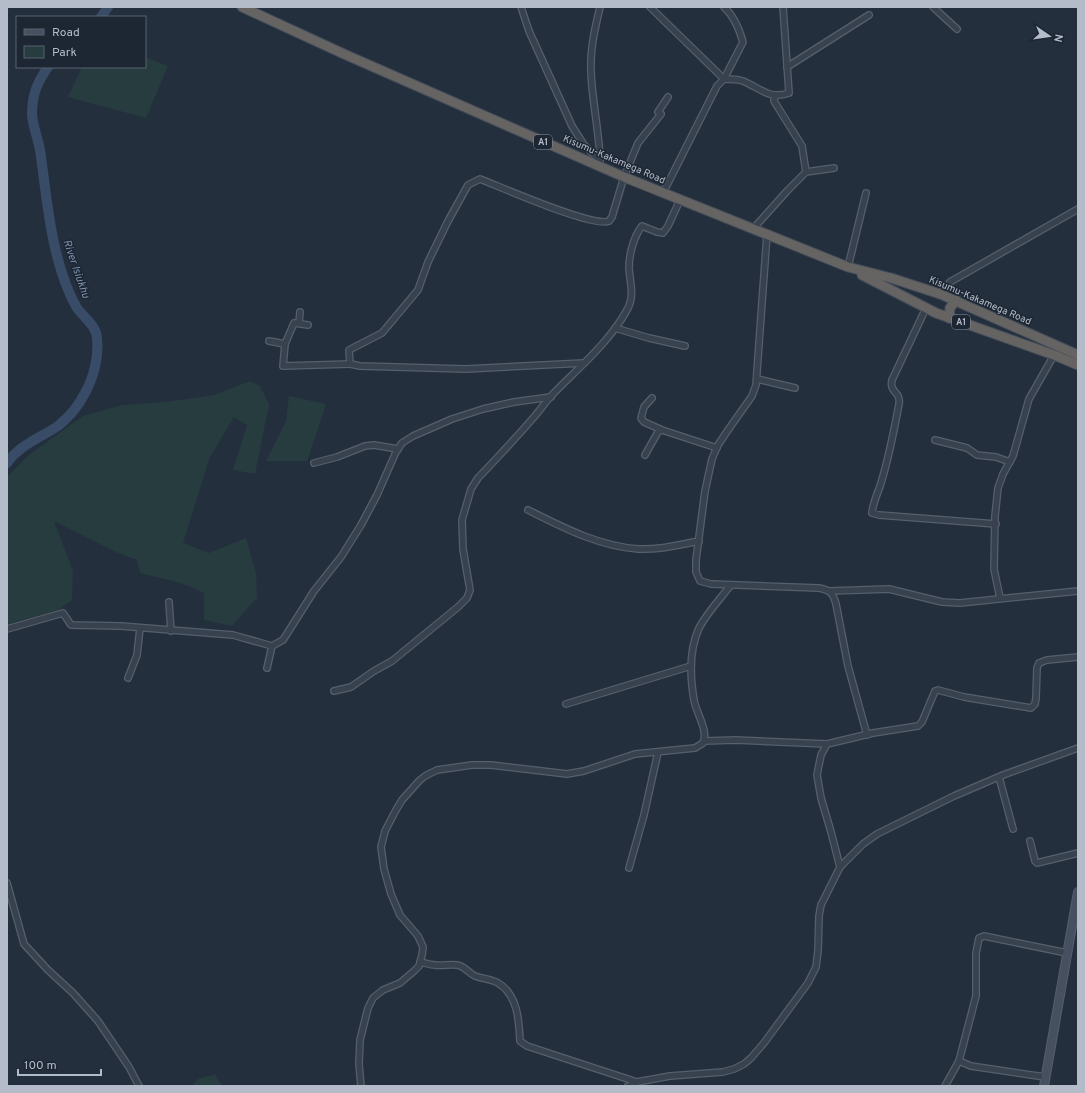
<svg xmlns="http://www.w3.org/2000/svg" width="1085" height="1093" font-family="Overpass,sans-serif">
<style>
.green{fill:#263c3f}
.lines{fill:none;stroke-linecap:round;stroke-linejoin:round}
.river{stroke:#394c67;stroke-width:10}
.minor-casing{stroke:#565f6c;stroke-width:8}
.secondary-casing{stroke:#565f6c;stroke-width:10}
.trunk-casing{stroke:#434c59;stroke-width:11}
.minor{stroke:#38414e;stroke-width:5.5}
.secondary{stroke:#465061;stroke-width:8}
.trunk{stroke:#656462;stroke-width:9}
.labels{text-anchor:middle;dominant-baseline:central;stroke-width:3;stroke-linejoin:round;paint-order:stroke}
.shield{fill:#1d2633;stroke:#878f9c;stroke-width:1}
.shield-label{font-size:9px;font-weight:bold;fill:#b4bcc9}
.street-label{font-size:10px;fill:#b4bcc9;stroke:#1d2633}
.water-label{font-size:11px;font-style:italic;fill:#7c92b1;stroke:#1d2633}
</style>
<rect width="100%" height="100%" fill="#242f3e"/>
<!-- green -->
<g class="green">
<polygon points="145,57 168,66 146,118 68,97 82,67 145,67"/>
<polygon points="250,381 260,386 269,404 255,474 233,470 247,425 234,417 210,457 183,543 209,553 246,538 256,573 257,598 232,626 204,620 204,593 181,583 140,573 137,560 118,553 54,521 73,571 72,600 57,611 7,624 7,477 30,454 83,416 122,405 165,402 214,395"/>
<polygon points="289,396 326,404 307,461 266,461 286,421"/>
<polygon points="215,1074 222,1086 192,1086 198,1079"/>
</g>
<g class="lines">
<!-- river -->
<g class="river">
<polyline points="101,17 108,7"/>
<path d="M7 463C10 459 13 455 17 452 29 441 45 435 58 426 68 418 79 405 85 393 94 377 99 356 97 338 96 325 84 318 77 308 74 303 71 297 69 292 50 247 47 198 40 150 38 138 33 127 32 115 32 94 37 83 48 67"/>
</g>
<defs>
<g id="minor">
<polyline points="521,7 529,31 572,126 584,145 600,160"/>
<path d="M650 7 724 79 743 42C739 28 734 16 724 7"/>
<polyline points="933,7 957,29"/>
<polyline points="787,67 869,15"/>
<polyline points="775,96 774,101 802,146 806,172"/>
<path d="M600 160C599 130 592 101 591 71 590 49 595 28 600 7"/>
<path d="M663 193 717 86 724 79C731 79 737 79 743 81 760 88 769 100 789 93L783 7"/>
<polyline points="753,229 788,190 806,172 834,168"/>
<path d="M767 234 756 385 752 396 728 430 718 445 712 459 705 491 696 560V572L700 581 711 584 819 588C830 590 833 593 836 604L848 666 867 735"/>
<polyline points="848,267 866,193"/>
<polyline points="940,294 950,282 1078,209"/>
<path d="M926 308 892 380C889 393 901 391 899 404 894 431 889 457 881 483 878 493 873 502 872 513L879 515 996 524"/>
<polyline points="299,323 300,312"/>
<polyline points="308,325 294,323 285,344 283,366 350,364"/>
<polyline points="615,328 649,338 685,346"/>
<polyline points="269,341 285,344"/>
<path d="M584 363 466 369 360 366 350 364 349 350 382 333 418 290 428 262 448 221 468 185 480 179C501 187 593 228 609 221L612 217 624 177 638 143 661 114 658 112 668 97"/>
<polyline points="757,379 795,388"/>
<polyline points="652,398 644,407 641,418 644,422 662,430"/>
<polyline points="935,440 967,448 977,455 996,457 1010,462"/>
<polyline points="645,455 658,432 662,430 717,448"/>
<polyline points="314,463 337,457 365,446 374,445 398,449"/>
<path d="M528 510C562 527 598 546 638 549 659 550 678 545 699 541"/>
<polyline points="830,591 889,589 942,602 960,603 1078,591"/>
<polyline points="1000,598 994,569 995,516 998,488 1003,474 1013,456 1029,399 1054,355"/>
<polyline points="169,602 171,631"/>
<polyline points="7,629 63,613 71,625 121,626 233,635 272,646"/>
<polyline points="267,668 272,646 283,640 314,591 341,557 361,525 377,495 396,452 402,443 413,436 452,419 483,409 514,402 551,397"/>
<polyline points="128,678 137,655 140,628"/>
<path d="M334 691 351 687 374 671 392 661 458 607 467 598 470 590 463 549 462 520 471 489 478 478C497 458 516 438 534 417 540 410 545 403 551 396 577 369 609 343 627 310 635 296 630 283 629 268 629 254 634 236 642 226L657 232 663 233 668 226 680 200"/>
<polyline points="566,704 691,666"/>
<polyline points="704,741 736,740 827,744"/>
<polyline points="999,777 1013,829"/>
<polyline points="1030,841 1035,861 1037,863 1078,853"/>
<polyline points="840,867 831,832 821,798 817,775 821,755 827,744 873,733 918,726 922,722 935,691 938,690 964,697 1031,708 1035,704 1036,698 1037,668 1039,663 1047,660 1078,657"/>
<polyline points="629,868 644,815 658,752"/>
<polyline points="7,883 24,944 48,970 73,993 98,1021 129,1067 139,1086"/>
<path d="M420 962C425 963 430 965 435 965 442 966 450 964 457 965 465 966 468 973 475 976 483 979 491 979 498 983 518 995 519 1021 520 1041L527 1046 637 1082"/>
<polyline points="959,1061 976,996 976,953 979,938 984,936 1067,953"/>
<path d="M361 1086 359 1064 360 1040 368 1008 373 998 383 990 400 983 413 972 419 966 422 955 423 947 418 936 400 915 391 894 384 869 381 847 385 831 396 810 402 800 419 781 425 776 437 770 472 765H491L567 774 584 771 635 754 695 748 703 743C709 731 696 713 694 700 690 677 689 650 699 628 707 613 720 599 730 586"/>
<polyline points="628,1086 637,1082 670,1076 723,1072 734,1069 744,1064 751,1058 764,1043 808,983 816,967 818,951 819,916 821,905 840,867 863,844 877,834 954,796 1003,775 1078,748"/>
<polyline points="945,1086 959,1061 971,1066 1045,1077"/>
</g>
<polyline id="secondary" points="1044,1086 1078,892"/>
<g id="trunk">
<polyline points="242,7 344,54 624,177 848,267 891,278 940,294 1078,355"/>
<polyline points="862,275 936,313 1054,355 1078,365"/>
<polyline points="949,318 950,308 956,300"/>
</g>
</defs>
<!-- minor casing -->
<use href="#minor" class="minor-casing"/>
<!-- secondary casing -->
<use href="#secondary" class="secondary-casing"/>
<!-- trunk casing -->
<use href="#trunk" class="trunk-casing"/>
<!-- minor -->
<use href="#minor" class="minor"/>
<!-- secondary -->
<use href="#secondary" class="secondary"/>
<!-- trunk -->
<use href="#trunk" class="trunk"/>
</g>
<g class="labels">
<!-- shield labels -->
<g class="shield">
<rect x="534" y="135" width="18" height="14" rx="3"/>
<rect x="952" y="315" width="18" height="14" rx="3"/>
</g>
<g class="shield-label">
<text x="543" y="142">A1</text>
<text x="961" y="322">A1</text>
</g>
<!-- street labels -->
<g class="street-label">
<text transform="translate(614 160) rotate(23)">Kisumu-Kakamega Road</text>
<text transform="translate(980 301) rotate(23)">Kisumu-Kakamega Road</text>
</g>
<!-- water labels -->
<g class="water-label">
<text transform="translate(76 269) rotate(71)">River Isiukhu</text>
</g>
</g>
<!-- border -->
<rect width="1085" height="1093" fill="none" stroke="#b4bcc9" stroke-width="16"/>
<!-- legend -->
<rect x="16" y="16" width="130" height="52" fill="#1d2633" stroke="#59626f"/>
<rect x="24" y="29" width="20" height="6" fill="#465061" stroke="#59626f"/>
<text x="52" y="36" font-size="12" fill="#b4bcc9">Road</text>
<rect x="24" y="46" width="20" height="12" fill="#263c3f" stroke="#59626f"/>
<text x="52" y="56" font-size="12" fill="#b4bcc9">Park</text>
<!-- north arrow -->
<g transform="translate(1049 36) rotate(103)" stroke="#1d2633" stroke-width="3" paint-order="stroke">
<path d="M0-3L7 15L0 10L-7 15Z" fill="#b4bcc9"/>
<text y="-6" font-size="11" font-weight="bold" text-anchor="middle" fill="#b4bcc9">N</text>
</g>
<!-- scale -->
<path d="M18 1069v6h83v-6" fill="none" stroke="#b4bcc9" stroke-width="2"/>
<text x="24" y="1069" font-size="12" fill="#b4bcc9" stroke="#1d2633" stroke-width="3" paint-order="stroke">100 m</text>
</svg>
